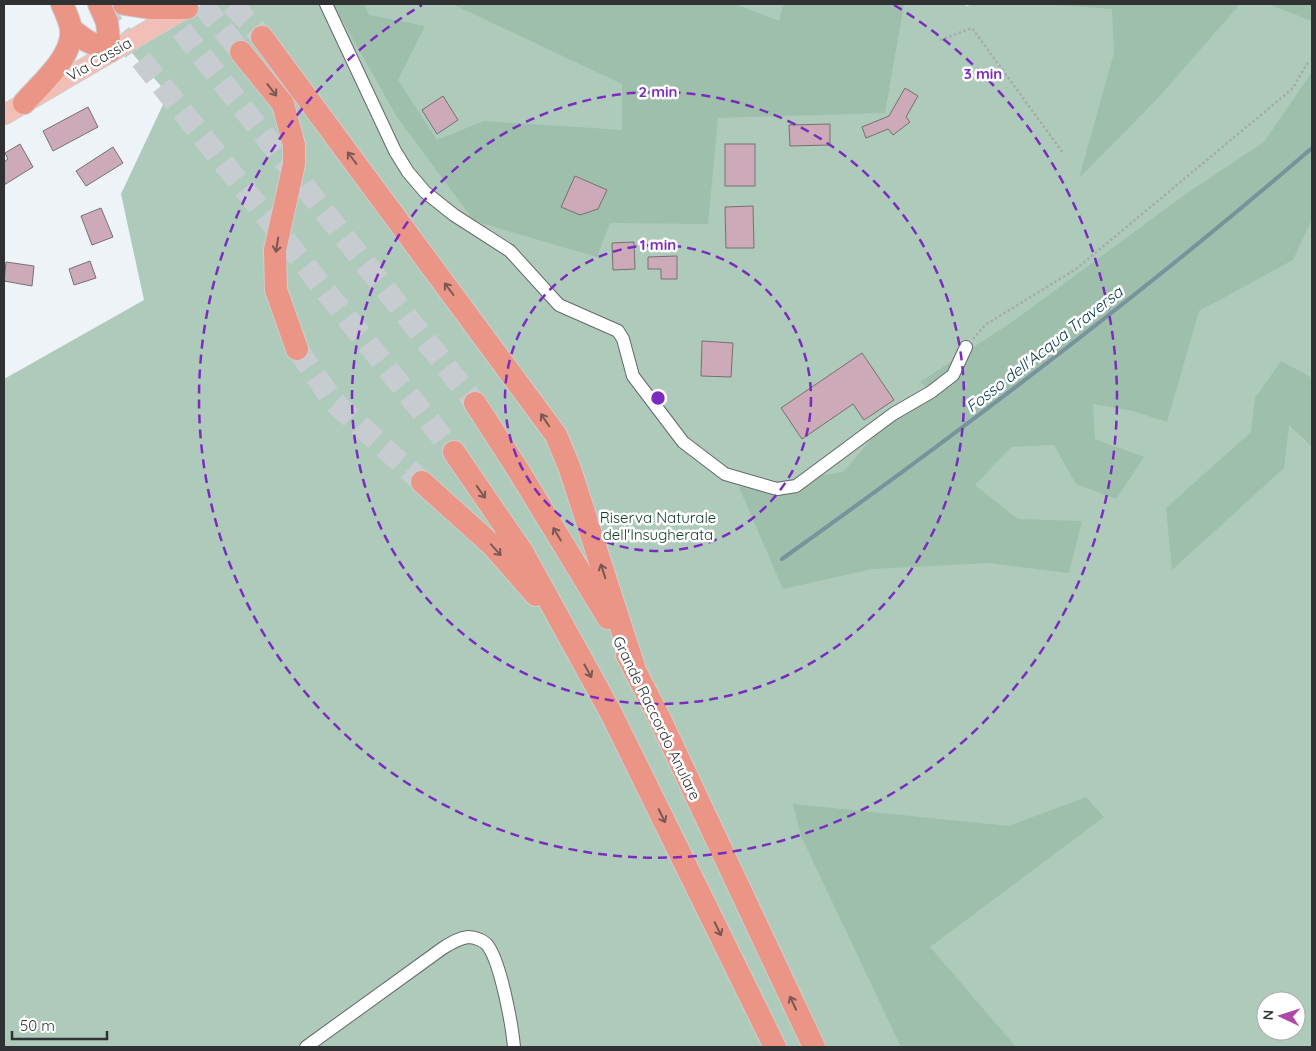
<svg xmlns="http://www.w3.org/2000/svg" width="1316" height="1051" font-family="Quicksand,sans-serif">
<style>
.green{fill:#aecaba;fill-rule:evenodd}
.forest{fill:#9ebfac}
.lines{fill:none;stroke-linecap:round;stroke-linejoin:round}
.stream{stroke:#78939b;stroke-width:4}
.building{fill:#ccaab8;stroke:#767073}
.motorway-tunnel{stroke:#c7ccd0;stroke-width:22;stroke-dasharray:22 11;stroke-linecap:butt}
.minor-casing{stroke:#64686c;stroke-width:14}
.primary-casing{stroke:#cdcece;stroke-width:21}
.motorway-casing{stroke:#cdcece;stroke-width:24}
.path{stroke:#a6abae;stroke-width:2.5;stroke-dasharray:2.5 2.5;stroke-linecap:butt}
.minor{stroke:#fff;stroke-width:12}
.primary{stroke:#f2bfb6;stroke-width:19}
.motorway{stroke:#ea9586;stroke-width:22}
.oneway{stroke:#7a5954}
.ring{fill:none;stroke:#7b2cbf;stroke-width:2.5;stroke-dasharray:9 6}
.labels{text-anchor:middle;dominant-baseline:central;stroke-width:5;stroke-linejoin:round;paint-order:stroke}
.street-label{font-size:15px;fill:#2f3133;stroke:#fff}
.park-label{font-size:15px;fill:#103b27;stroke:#fff}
.water-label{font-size:16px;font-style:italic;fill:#003946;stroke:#fff}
.centre{fill:#7b2cbf;stroke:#fff;stroke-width:2.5}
.ring-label{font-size:15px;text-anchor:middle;font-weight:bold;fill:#7b2cbf;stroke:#fff;stroke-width:5;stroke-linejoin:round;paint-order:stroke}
</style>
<rect width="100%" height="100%" fill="#edf3f7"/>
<!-- green -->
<path class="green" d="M210 4H963L967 6 973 4H1312V1047H4V379L144 300 121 194 168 94 131 52ZM1266 1001H1296V1031H1266Z"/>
<!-- forest -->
<g class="forest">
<polygon points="333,4 365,4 369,15 425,26 398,80 437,140 484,121 622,130 622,84 452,4 735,4 779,21 783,4 904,4 885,113 718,118 708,224 610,223 597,257 474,221 397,117"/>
<polygon points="1043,4 1240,4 1158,98 1079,178 1114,53 1112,9"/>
<polygon points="1268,4 1312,4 1312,21"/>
<polygon points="1312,72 1312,219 1293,260 1199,311 1167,422 1133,411 1093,404 1095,439 1144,457 1116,499 1076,484 1054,445 1011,447 975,485 1018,519 1082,521 1069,573 989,563 872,569 783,589 739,487 843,472 893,414 931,392 920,382 1015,320 1183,196 1264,142"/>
<polygon points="1281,361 1312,378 1312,447 1289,425 1284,468 1172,570 1166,508 1251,432 1255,398"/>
<polygon points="1086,797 1104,817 930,947 1016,1047 901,1047 801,836 793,804 1009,826"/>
</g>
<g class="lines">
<!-- stream -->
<path class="stream" d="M782 559C964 429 1143 294 1312 148"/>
</g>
<!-- building -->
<g class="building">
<polygon points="905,88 918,96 906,117 910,122 893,135 888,129 866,138 862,127 889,116"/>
<polygon points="443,96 458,120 437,134 422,110"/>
<polygon points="88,107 98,127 53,151 43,131"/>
<polygon points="830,124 830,145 790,146 789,125"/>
<polygon points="20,144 33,167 4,185 4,162 8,159 5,153"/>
<rect x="725" y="144" width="30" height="42"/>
<polygon points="113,147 123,163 86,186 76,171"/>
<polygon points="575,176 607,190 598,209 580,215 561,207"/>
<polygon points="753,206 754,248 726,248 725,207"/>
<polygon points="101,208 113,237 92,245 81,216"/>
<polygon points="634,242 635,269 613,270 612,243"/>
<polygon points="677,256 677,279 661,279 661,269 648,269 648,257"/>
<polygon points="90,261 96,278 74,285 69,269"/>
<polygon points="6,262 34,266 32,286 4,281"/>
<polygon points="702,341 733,343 731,377 701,376"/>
<polygon points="862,353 894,400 864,420 853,404 802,439 781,408"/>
</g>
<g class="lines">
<!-- motorway-tunnel -->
<g class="motorway-tunnel">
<polyline points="161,4 475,403"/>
<polyline points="202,4 241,52"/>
<polyline points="232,4 262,37"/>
<polyline points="100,8 454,452"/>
<polyline points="297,349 334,402 422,482"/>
</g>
<defs>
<g id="minor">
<polyline points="326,4 395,151 408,172 425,192 454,215 510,251 559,305 618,331 623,339 633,376 683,442 725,474 777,489 796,486 893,414 931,392 953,375 966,347"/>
<path d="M306 1047 443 948C451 943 459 938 468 937 475 937 485 941 488 946 501 964 512 1025 514 1047"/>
</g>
<polyline id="primary" points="4,115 188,7"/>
<g id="motorway">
<polyline points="99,4 107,22 110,51"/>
<polyline points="124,4 150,8 187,8"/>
<polyline points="72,30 87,41 110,51"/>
<polyline points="262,37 556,435 570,469 634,667"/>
<polyline points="241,52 283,104 294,145 294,164 275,250 276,290 297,349"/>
<path d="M24 103C40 84 74 57 71 29 70 21 65 11 62 4"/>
<polyline points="475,403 520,473 608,618"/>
<polyline points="454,452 523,553 611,713 775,1047"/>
<polyline points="422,482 492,545 536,595"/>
<polyline points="627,655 659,717 814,1047"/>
</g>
</defs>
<!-- minor casing -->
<use href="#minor" class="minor-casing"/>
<!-- primary casing -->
<use href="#primary" class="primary-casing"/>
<!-- motorway casing -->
<use href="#motorway" class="motorway-casing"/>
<!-- path -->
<g class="path">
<polyline points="940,40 972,28 1063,153"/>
<polyline points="973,339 985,325 1076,269 1292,89 1307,64 1312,62"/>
</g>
<!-- minor -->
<use href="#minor" class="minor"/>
<!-- primary -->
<use href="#primary" class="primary"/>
<!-- motorway -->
<use href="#motorway" class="motorway"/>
</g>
<!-- one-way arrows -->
<defs><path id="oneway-shaft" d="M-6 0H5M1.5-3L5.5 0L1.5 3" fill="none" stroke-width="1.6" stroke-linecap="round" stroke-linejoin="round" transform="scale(1.25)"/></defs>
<g class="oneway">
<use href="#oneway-shaft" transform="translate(272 90) rotate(52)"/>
<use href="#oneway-shaft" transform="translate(352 158) rotate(-127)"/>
<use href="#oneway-shaft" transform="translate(277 245) rotate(99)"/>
<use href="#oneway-shaft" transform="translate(449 289) rotate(-127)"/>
<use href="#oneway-shaft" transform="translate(545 420) rotate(-124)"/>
<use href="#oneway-shaft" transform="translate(481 492) rotate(55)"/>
<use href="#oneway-shaft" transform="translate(557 534) rotate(-121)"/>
<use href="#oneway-shaft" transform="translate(496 550) rotate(48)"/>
<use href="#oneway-shaft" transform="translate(603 571) rotate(-108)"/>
<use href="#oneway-shaft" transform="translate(588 671) rotate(61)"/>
<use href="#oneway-shaft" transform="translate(662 816) rotate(64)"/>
<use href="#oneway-shaft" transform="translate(718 929) rotate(64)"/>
<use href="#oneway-shaft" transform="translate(793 1003) rotate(-115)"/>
</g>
<!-- distance rings -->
<g class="ring">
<circle cx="658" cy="398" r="153"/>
<circle cx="658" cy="398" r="306"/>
<path d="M894 5A459 459 0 1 1 422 5"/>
</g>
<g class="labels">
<!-- street labels -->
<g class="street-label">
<text transform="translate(99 59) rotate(-30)">Via Cassia</text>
<text transform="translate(657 718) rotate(64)">Grande Raccordo Anulare</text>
</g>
<!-- park labels -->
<g class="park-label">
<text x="658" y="517">Riserva Naturale<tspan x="658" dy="17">dell'Insugherata</tspan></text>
</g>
<!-- water labels -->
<g class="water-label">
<text transform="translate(1044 349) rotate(-38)">Fosso dell'Acqua Traversa</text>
</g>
</g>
<circle cx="658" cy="398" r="8" class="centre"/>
<g class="ring-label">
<text x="983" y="79">3 min</text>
<text x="658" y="97">2 min</text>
<text x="658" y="250">1 min</text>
</g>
<!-- border -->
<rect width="1316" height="1051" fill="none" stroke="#2f3133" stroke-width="10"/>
<!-- north arrow -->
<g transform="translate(1281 1016) rotate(274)"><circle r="24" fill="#ffffff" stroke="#acadad"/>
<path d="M0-4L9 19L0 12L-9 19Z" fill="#b048aa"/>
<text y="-8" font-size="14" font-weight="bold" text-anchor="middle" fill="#2f3133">N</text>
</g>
<!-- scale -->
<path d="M12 1031v8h95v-8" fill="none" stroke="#2f3133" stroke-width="2.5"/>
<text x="20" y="1031" font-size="15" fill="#2f3133" stroke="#ffffff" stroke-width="4" paint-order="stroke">50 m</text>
</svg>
